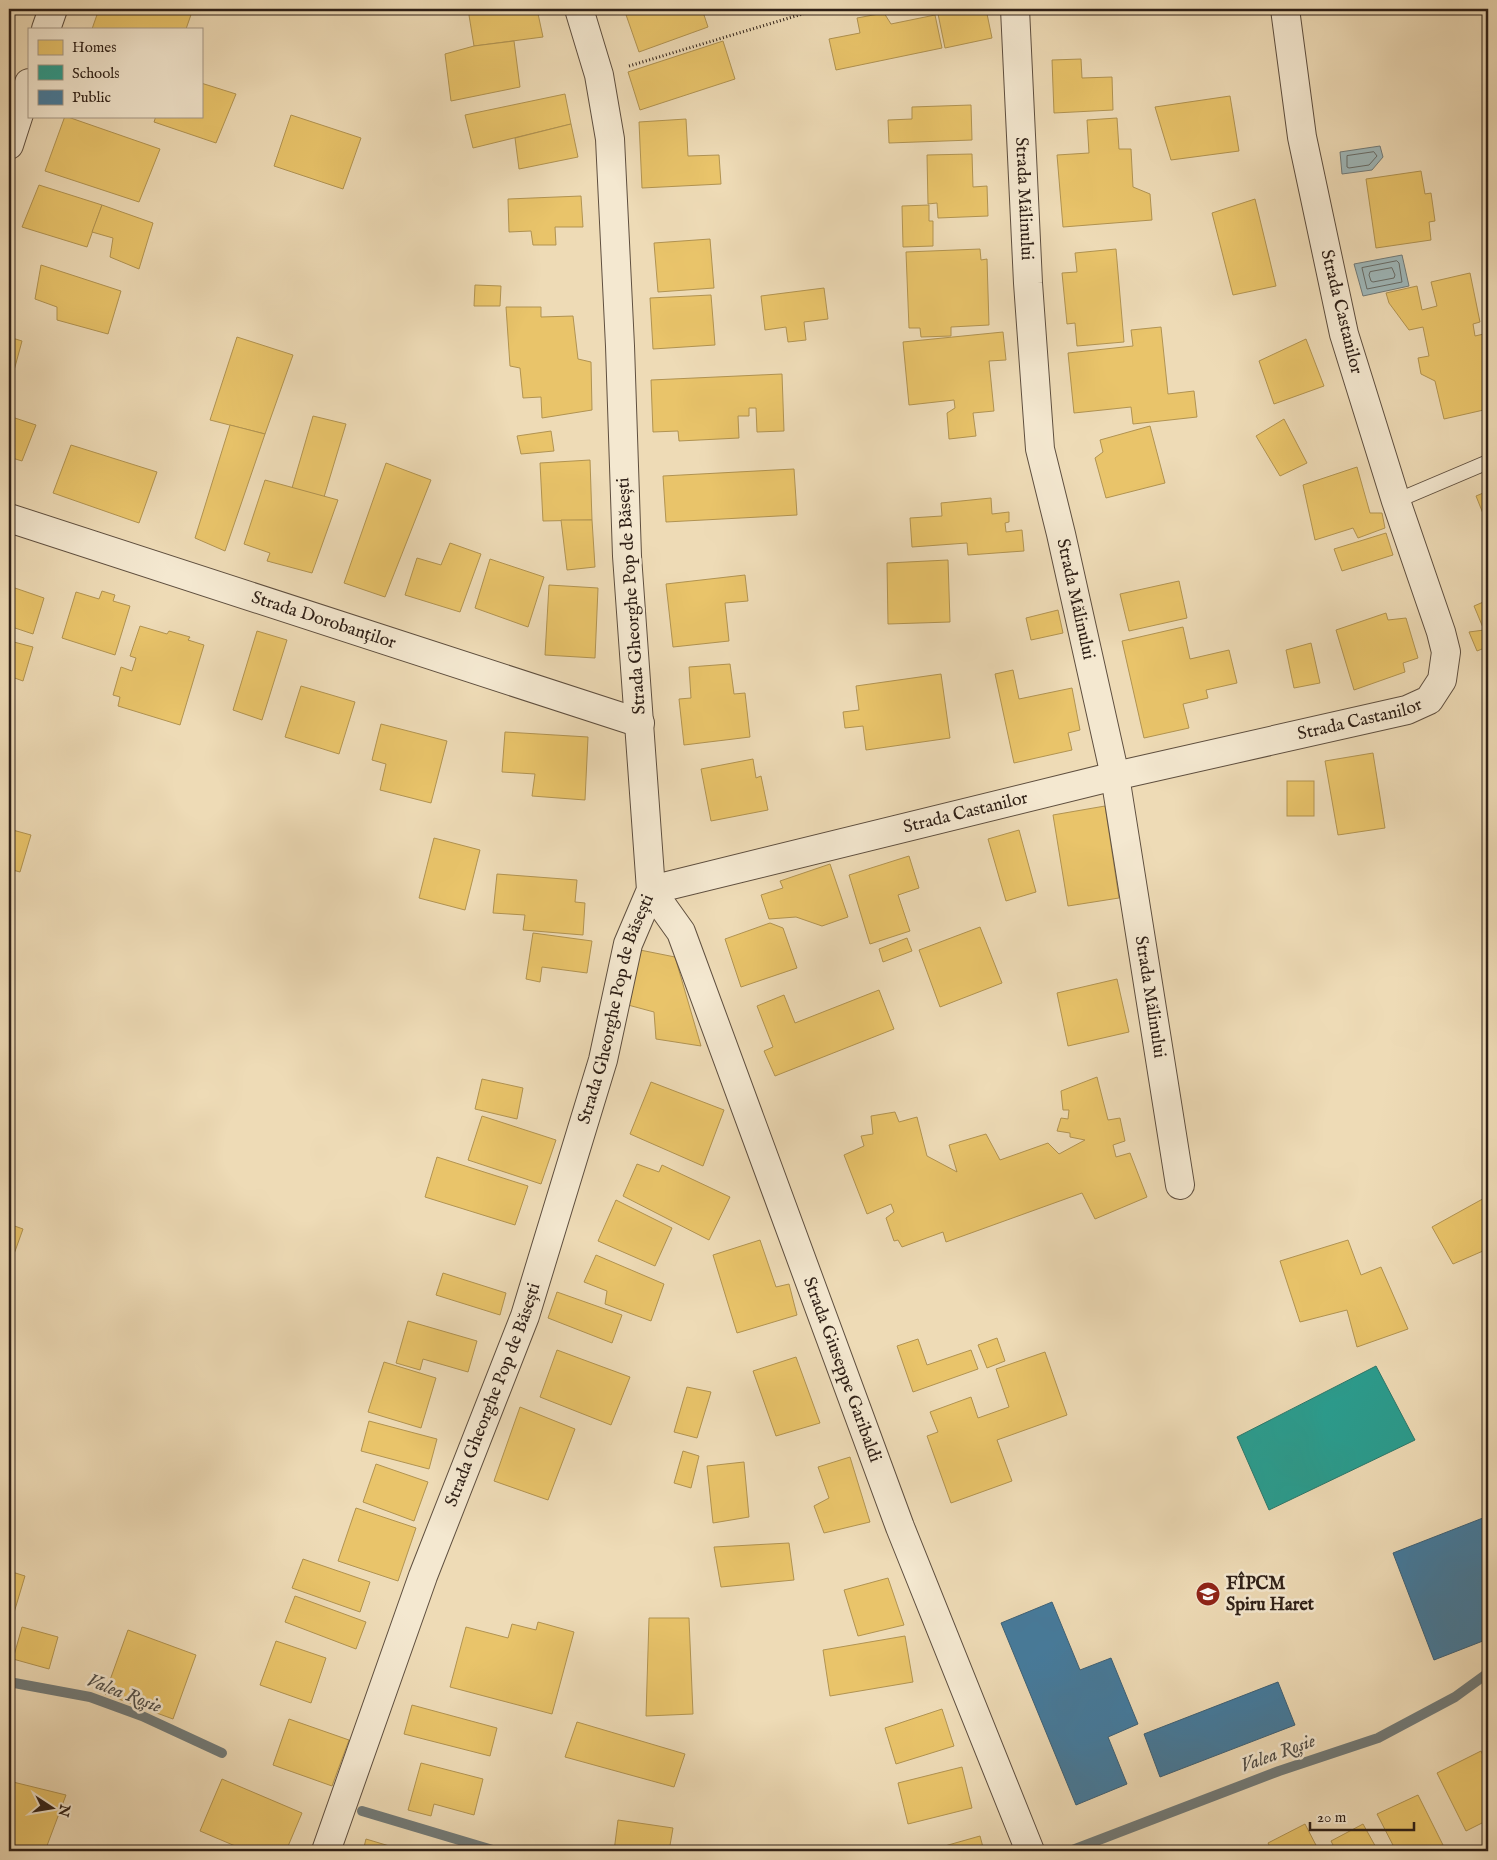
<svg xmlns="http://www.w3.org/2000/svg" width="1497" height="1860" font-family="'IM FELL English',serif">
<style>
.water{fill:#9fb8ba;stroke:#727b79}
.homes{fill:#e9c46a;stroke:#b19351}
.schools{fill:#2a9d8f;stroke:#2c786b}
.public{fill:#457b9d;stroke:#3e6075}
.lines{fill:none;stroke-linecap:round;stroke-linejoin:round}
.shore{stroke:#676c68;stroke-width:1}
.stream{stroke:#727b79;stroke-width:10}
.lane-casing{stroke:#5f4f3f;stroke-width:16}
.street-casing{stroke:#5f4f3f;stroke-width:30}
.path{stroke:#2f2017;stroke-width:3;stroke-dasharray:1 2.5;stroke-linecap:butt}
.lane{stroke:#f4e8d0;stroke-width:14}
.street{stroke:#f4e8d0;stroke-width:28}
.labels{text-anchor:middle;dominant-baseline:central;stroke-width:5;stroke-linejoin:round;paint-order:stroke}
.street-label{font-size:18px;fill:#2f2017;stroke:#f4e8d0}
.poi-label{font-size:18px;font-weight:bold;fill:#2f2017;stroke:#f4e8d0;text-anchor:start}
.water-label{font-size:19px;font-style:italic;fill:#514e48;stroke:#f4e8d0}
</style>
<rect width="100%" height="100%" fill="#eedbb6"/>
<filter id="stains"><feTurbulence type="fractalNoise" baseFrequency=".004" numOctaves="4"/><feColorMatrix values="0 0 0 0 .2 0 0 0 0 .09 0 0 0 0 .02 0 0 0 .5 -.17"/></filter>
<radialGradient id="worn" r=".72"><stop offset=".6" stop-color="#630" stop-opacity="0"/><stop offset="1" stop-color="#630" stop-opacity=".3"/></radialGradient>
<!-- water -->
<g class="water">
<polygon points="1380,146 1383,157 1372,170 1342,174 1340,152"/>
<polygon points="1402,255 1409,286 1363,296 1354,264"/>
</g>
<!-- homes -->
<g class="homes">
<polygon points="99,9 193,9 186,29 92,29"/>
<polygon points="468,9 537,9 543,37 474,46"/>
<polygon points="624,9 702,9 708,27 639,52"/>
<polygon points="937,9 986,9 992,38 945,48"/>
<polygon points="884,13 891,24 935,15 942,48 836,70 829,39 860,33 857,18"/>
<polygon points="514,41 520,87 451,101 445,54 474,46"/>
<polygon points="723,41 735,79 640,110 628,72"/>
<polygon points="1081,59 1082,78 1112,77 1113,110 1054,113 1052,60"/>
<polygon points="201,83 236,94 216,143 154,122 156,116 201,116"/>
<polygon points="565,94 571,124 473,148 465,115"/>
<polygon points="1230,96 1239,151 1171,160 1155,107"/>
<polygon points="971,105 972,140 889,143 888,120 912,119 912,107"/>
<polygon points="291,115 361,138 343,189 274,166"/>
<polygon points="65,116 160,149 139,202 45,171"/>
<polygon points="1117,118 1119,149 1131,149 1133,187 1150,194 1152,220 1063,227 1057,155 1089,153 1087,120"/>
<polygon points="686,119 688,156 719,155 721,184 642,188 639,122"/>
<polygon points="571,124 578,157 519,169 515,138"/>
<polygon points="972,154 973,187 987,186 988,216 938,218 937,203 928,204 927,155"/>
<polygon points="1421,171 1425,194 1431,193 1435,221 1429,222 1431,240 1376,248 1366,179"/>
<polygon points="39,185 102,205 87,247 22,227"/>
<polygon points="581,196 583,227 555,227 556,245 533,245 531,231 509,232 508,199"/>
<polygon points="1255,199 1276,286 1233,295 1212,213"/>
<polygon points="102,205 153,223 139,269 110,257 113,238 92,232"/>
<polygon points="929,205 929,221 933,221 933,246 903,247 902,206"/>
<polygon points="710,239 714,288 658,292 654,243"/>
<polygon points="980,249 981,260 987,259 989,325 951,327 951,336 921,337 920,328 909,328 906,252"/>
<polygon points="1116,249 1124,342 1077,346 1075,323 1067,324 1062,273 1077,272 1075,253"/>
<polygon points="41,265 121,291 108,334 57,320 57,307 35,299"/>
<polygon points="1470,273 1480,322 1473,324 1475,336 1488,333 1488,409 1444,419 1435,381 1421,374 1418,358 1429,356 1423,327 1409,330 1389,303 1386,293 1417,286 1422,310 1437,306 1431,282"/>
<polygon points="475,285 501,286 500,306 474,306"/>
<polygon points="824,288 828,319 804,322 806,340 788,342 786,327 765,330 761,296"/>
<polygon points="711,295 715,345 653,349 650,298"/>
<polygon points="506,307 541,307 541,317 573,316 578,359 591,362 592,410 542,418 541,397 523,398 520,368 510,366"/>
<polygon points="1161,327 1168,394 1194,391 1197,417 1133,424 1131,407 1074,413 1068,353 1133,346 1131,330"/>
<polygon points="1003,332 1006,360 989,361 994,411 973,413 976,436 949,439 947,413 955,408 954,400 909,405 903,342"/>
<polygon points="9,337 22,341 9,389"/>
<polygon points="237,337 293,355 265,434 210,420"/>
<polygon points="1306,339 1324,386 1274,404 1259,361"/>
<polygon points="782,374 784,431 757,432 756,408 749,408 749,416 738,416 739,438 679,441 678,431 653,432 651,380"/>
<polygon points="9,416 36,425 22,461 9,457"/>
<polygon points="313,416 346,424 324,497 292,488"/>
<polygon points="1284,419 1307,463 1280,476 1256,436"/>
<polygon points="230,425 265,434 225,551 195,538"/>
<polygon points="1150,426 1165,483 1106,498 1095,458 1103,452 1100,440"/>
<polygon points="551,431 554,451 521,454 517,436"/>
<polygon points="71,445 157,472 139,523 53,493"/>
<polygon points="590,460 592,520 543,521 540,463"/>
<polygon points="386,463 431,480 385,597 344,583"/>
<polygon points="1357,467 1370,513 1382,513 1385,528 1358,538 1353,528 1315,540 1303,485"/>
<polygon points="794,469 797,515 666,522 663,476"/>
<polygon points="265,480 338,500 312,573 267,561 270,553 244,544"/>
<polygon points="1488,491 1488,526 1476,496"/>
<polygon points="991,498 992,514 1009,512 1009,522 1005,523 1006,532 1022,530 1024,551 968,555 967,543 912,547 910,518 942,516 941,503"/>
<polygon points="561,520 592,520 595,567 567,570"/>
<polygon points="1386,533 1393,555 1342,571 1334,549"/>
<polygon points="450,543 481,554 460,612 405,595 417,558 441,565"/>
<polygon points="490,559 544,577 528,627 475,608"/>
<polygon points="948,560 950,622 888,624 887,563"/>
<polygon points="745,575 748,601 725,603 729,641 673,647 666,584"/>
<polygon points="1179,581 1187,618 1129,631 1120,594"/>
<polygon points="549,585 598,588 595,658 545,655"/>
<polygon points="15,588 44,598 33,634 9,626 9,607"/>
<polygon points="102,591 115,595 113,601 130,606 115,655 62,638 76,592 99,599"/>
<polygon points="1488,600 1488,650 1487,647 1477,651 1469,632 1484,630 1474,606"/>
<polygon points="1058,610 1063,633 1031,640 1026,618"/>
<polygon points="1386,613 1388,620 1406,618 1418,658 1403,663 1405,672 1354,690 1336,630"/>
<polygon points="140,626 167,634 169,631 190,637 188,640 204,645 180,725 118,706 120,697 113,695 121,667 132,671 136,658 130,656"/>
<polygon points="1183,627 1190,659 1229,650 1237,683 1206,690 1208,698 1183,704 1189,728 1144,738 1122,641"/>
<polygon points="257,631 287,640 262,720 233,710"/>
<polygon points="10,641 33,647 23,681 9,676"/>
<polygon points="1311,643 1320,683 1294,688 1286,650"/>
<polygon points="730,664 734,694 745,693 750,737 684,745 679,699 691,698 689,667"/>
<polygon points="1013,670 1019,699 1072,688 1080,730 1068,733 1072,750 1014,763 995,674"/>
<polygon points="941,674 950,738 866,750 863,726 845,728 843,712 859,710 856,686"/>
<polygon points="301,686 355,702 339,754 285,737"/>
<polygon points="381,724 447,741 431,803 380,790 386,764 372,760"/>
<polygon points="505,732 588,737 585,800 532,796 535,774 502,772"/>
<polygon points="1373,753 1385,828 1338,835 1325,761"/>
<polygon points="753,759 756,778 761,776 768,810 711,821 701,769"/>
<rect x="1287" y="781" width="27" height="35"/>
<polygon points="1105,806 1119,898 1068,906 1053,815"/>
<polygon points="9,829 31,835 20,872 9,869"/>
<polygon points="1019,830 1036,892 1006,901 988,839"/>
<polygon points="434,838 480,850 465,910 419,898"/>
<polygon points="909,856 919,888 898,895 910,931 870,944 849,875"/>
<polygon points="830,864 848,917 822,926 796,917 769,919 761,895 783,888 780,881"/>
<polygon points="497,874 577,880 575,902 585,903 583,935 523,930 525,915 493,913"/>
<polygon points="770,923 783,928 797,968 741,987 725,939"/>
<polygon points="980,927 1002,983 940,1007 919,950"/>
<polygon points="533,933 592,941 587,973 542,967 540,982 526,979"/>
<polygon points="907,938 912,951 883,962 879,949"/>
<polygon points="640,950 675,957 701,1046 656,1039 654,1012 628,1005"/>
<polygon points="1117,979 1129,1032 1068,1046 1057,993"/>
<polygon points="879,990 894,1029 775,1076 764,1051 773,1047 757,1006 784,995 795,1023"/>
<polygon points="1097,1077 1108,1120 1120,1118 1125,1141 1113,1145 1116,1157 1130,1153 1147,1197 1095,1219 1082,1193 946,1242 943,1232 902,1247 898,1240 894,1241 886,1218 894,1212 891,1204 867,1214 844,1155 864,1146 861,1136 873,1134 871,1116 895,1112 899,1122 917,1117 927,1156 957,1172 949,1145 986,1134 1000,1160 1048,1143 1059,1154 1085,1140 1070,1137 1070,1133 1057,1131 1061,1118 1068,1119 1069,1110 1063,1110 1061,1091"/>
<polygon points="482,1079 523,1088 517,1119 475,1109"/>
<polygon points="651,1082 724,1110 703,1166 630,1134"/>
<polygon points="482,1116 556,1140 541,1184 468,1160"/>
<polygon points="437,1157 528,1186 515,1225 425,1197"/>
<polygon points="637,1164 659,1172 662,1165 730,1197 709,1240 623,1196"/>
<polygon points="1488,1196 1488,1261 1483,1251 1453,1264 1432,1227"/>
<polygon points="616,1200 672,1228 655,1266 598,1241"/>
<polygon points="9,1224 23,1229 9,1268"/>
<polygon points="760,1240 776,1287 789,1284 797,1315 737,1333 713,1255"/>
<polygon points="1348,1240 1361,1275 1381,1267 1408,1329 1357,1347 1347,1310 1300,1322 1280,1261"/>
<polygon points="596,1255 664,1284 651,1321 605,1304 607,1291 584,1282"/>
<polygon points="443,1273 506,1293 500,1315 436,1295"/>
<polygon points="557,1292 622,1315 612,1343 548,1318"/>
<polygon points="408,1321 477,1341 468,1372 423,1359 420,1370 396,1363"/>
<polygon points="997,1338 1005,1361 987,1368 978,1345"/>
<polygon points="918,1339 927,1365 971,1350 978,1369 913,1392 897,1346"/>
<polygon points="557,1350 630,1377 611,1425 540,1397"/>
<polygon points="1045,1352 1067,1415 997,1440 1012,1481 951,1503 927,1436 938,1432 930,1412 971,1397 978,1418 1009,1407 996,1369"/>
<polygon points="796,1357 820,1423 776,1436 753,1371"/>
<polygon points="384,1362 436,1378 421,1428 368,1412"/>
<polygon points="687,1387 711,1392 697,1438 674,1432"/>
<polygon points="520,1407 575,1429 548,1500 494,1481"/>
<polygon points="369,1421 437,1439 429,1469 361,1451"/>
<polygon points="683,1451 699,1456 691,1488 674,1483"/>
<polygon points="850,1457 870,1522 824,1533 814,1506 829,1498 818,1467"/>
<polygon points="744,1462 749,1517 713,1523 707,1466"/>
<polygon points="376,1464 428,1482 414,1521 363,1502"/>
<polygon points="356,1508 416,1528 398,1581 338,1561"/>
<polygon points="789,1543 794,1580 721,1587 714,1547"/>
<polygon points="303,1559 370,1582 360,1612 292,1588"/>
<polygon points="9,1571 25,1576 13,1616 9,1615"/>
<polygon points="888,1578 904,1625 858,1636 844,1590"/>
<polygon points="295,1596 366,1622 356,1649 285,1622"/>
<polygon points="649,1618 689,1618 693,1714 646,1716"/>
<polygon points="538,1622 574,1632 552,1714 450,1687 466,1627 508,1638 512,1624 536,1630"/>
<polygon points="22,1627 58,1637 49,1669 13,1659"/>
<polygon points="128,1630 196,1655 173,1719 105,1694"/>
<polygon points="905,1636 913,1682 830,1696 823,1650"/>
<polygon points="276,1641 326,1658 311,1703 260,1685"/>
<polygon points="412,1705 497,1728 490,1756 404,1734"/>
<polygon points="942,1709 954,1746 896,1764 885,1728"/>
<polygon points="289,1719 349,1740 332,1786 273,1765"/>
<polygon points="577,1722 685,1754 674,1787 565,1757"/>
<polygon points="1481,1751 1488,1766 1488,1820 1466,1831 1437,1773"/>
<polygon points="421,1763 483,1779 474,1815 434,1804 431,1816 408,1810"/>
<polygon points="962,1767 972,1808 908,1824 898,1783"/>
<polygon points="222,1779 302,1813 286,1851 247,1851 200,1831"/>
<polygon points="9,1781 66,1795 45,1851 9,1851"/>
<polygon points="1418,1795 1446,1851 1396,1851 1377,1814"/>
<polygon points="618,1820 673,1828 669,1851 614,1851"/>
<polygon points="1305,1824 1319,1851 1272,1851 1268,1843"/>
<polygon points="1363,1824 1378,1851 1336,1851 1331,1841"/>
<polygon points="980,1836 984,1851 927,1851"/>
<polygon points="366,1839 406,1851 363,1851"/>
<polygon points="1261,1846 1264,1851 1250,1851"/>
</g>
<!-- schools -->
<polygon class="schools" points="1376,1366 1415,1440 1269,1510 1237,1437"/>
<!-- public -->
<g class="public">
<polygon points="1488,1516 1488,1639 1434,1660 1393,1553"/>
<polygon points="1052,1602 1080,1670 1111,1658 1138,1724 1108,1737 1127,1784 1076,1805 1001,1623"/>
<polygon points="1278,1682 1295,1725 1160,1777 1144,1734"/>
</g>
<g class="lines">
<!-- shore -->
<g class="shore">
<polygon points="1374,152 1377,156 1369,165 1349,168 1347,167 1347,156"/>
<polygon points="1397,261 1399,263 1402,282 1367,289 1362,268"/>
<polygon points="1392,268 1395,275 1394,278 1373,282 1371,281 1369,275 1370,272"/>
</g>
<!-- stream -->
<g class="stream">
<polyline points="9,1682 90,1697 142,1716 222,1753"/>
<polyline points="362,1811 496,1851"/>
<polyline points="1070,1851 1279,1771 1378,1738 1455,1697 1488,1673"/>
</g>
<defs>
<polyline id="lane" points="1396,501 1488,462"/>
<g id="street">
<path id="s1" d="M1015 9 1028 283 1040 449 1061 534 1115 776 1180 1185"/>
<polyline points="46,29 53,9"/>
<polyline points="9,145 29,83"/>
<path id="s2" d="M9 518 640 723"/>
<path id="s3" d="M651 890 1115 776 1407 710 1429 700 1442 680 1446 652 1441 632 1396 501 1344 334 1302 137 1285 9"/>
<path id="s4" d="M651 890 681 932 900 1527 1030 1851"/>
<path id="s5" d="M326 1851 423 1576 525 1316 603 1060 628 944 651 890 627 556 620 346 610 139 599 75 579 9"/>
</g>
</defs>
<!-- lane casing -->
<use href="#lane" class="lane-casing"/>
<!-- street casing -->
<use href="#street" class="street-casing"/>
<!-- path -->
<polyline class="path" points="629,66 819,9"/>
<!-- lane -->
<use href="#lane" class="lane"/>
<!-- street -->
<use href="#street" class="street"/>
</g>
<!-- icons -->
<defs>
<symbol id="school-disc" viewBox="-11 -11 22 22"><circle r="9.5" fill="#8f2418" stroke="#f4e8d0"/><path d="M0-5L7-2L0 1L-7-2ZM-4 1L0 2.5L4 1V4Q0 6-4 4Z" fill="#fff"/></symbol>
</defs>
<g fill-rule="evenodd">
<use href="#school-disc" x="1194" y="1580" width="28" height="28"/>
</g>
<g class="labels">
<!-- street labels -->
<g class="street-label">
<text stroke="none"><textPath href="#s1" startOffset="190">Strada Mălinului</textPath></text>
<text transform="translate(1341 312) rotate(76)">Strada Castanilor</text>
<text transform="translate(632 596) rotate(-94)">Strada Gheorghe Pop de Băsești</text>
<text stroke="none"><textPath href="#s1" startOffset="595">Strada Mălinului</textPath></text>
<text stroke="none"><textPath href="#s2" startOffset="331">Strada Dorobanților</textPath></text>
<text stroke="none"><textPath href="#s3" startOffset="729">Strada Castanilor</textPath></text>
<text stroke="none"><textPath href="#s3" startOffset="324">Strada Castanilor</textPath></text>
<text stroke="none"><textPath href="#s1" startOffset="1000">Strada Mălinului</textPath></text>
<text stroke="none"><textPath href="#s5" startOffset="891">Strada Gheorghe Pop de Băsești</textPath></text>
<text stroke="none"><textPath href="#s4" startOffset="518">Strada Giuseppe Garibaldi</textPath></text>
<text stroke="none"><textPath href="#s5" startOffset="486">Strada Gheorghe Pop de Băsești</textPath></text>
</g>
<!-- poi labels -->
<g class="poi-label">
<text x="1226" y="1584">FÎPCM<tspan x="1226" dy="21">Spiru Haret</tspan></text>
</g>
<!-- water labels -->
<g class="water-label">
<text transform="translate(124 1694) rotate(21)">Valea Roșie</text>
<text transform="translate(1278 1754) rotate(-20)">Valea Roșie</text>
</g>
</g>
<!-- margin -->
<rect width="1497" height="1860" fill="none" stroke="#eedbb6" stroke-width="30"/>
<rect x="10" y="10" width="1477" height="1840" fill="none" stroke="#2f2017" stroke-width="2.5"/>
<rect x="15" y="15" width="1467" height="1830" fill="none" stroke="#2f2017"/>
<!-- legend -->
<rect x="28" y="28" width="175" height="90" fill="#f4e8d0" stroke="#a59886"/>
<rect x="38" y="40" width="25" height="15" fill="#e9c46a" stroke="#a59886"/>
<text x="72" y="52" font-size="15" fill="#2f2017">Homes</text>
<rect x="38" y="65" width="25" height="15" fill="#2a9d8f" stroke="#a59886"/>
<text x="72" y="78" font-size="15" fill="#2f2017">Schools</text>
<rect x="38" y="90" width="25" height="15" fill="#457b9d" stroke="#a59886"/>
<text x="72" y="102" font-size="15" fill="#2f2017">Public</text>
<!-- north arrow -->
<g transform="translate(52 1808) rotate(102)" stroke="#f4e8d0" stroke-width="4" paint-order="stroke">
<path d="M0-4L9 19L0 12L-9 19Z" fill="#2f2017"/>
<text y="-8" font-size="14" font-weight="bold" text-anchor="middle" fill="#2f2017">N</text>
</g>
<!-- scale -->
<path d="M1310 1822v8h104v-8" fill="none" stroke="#2f2017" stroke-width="2.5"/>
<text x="1317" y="1822" font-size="15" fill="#2f2017" stroke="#f4e8d0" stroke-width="4" paint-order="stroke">20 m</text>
<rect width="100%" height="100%" filter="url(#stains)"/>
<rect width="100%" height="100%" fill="url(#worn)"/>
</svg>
